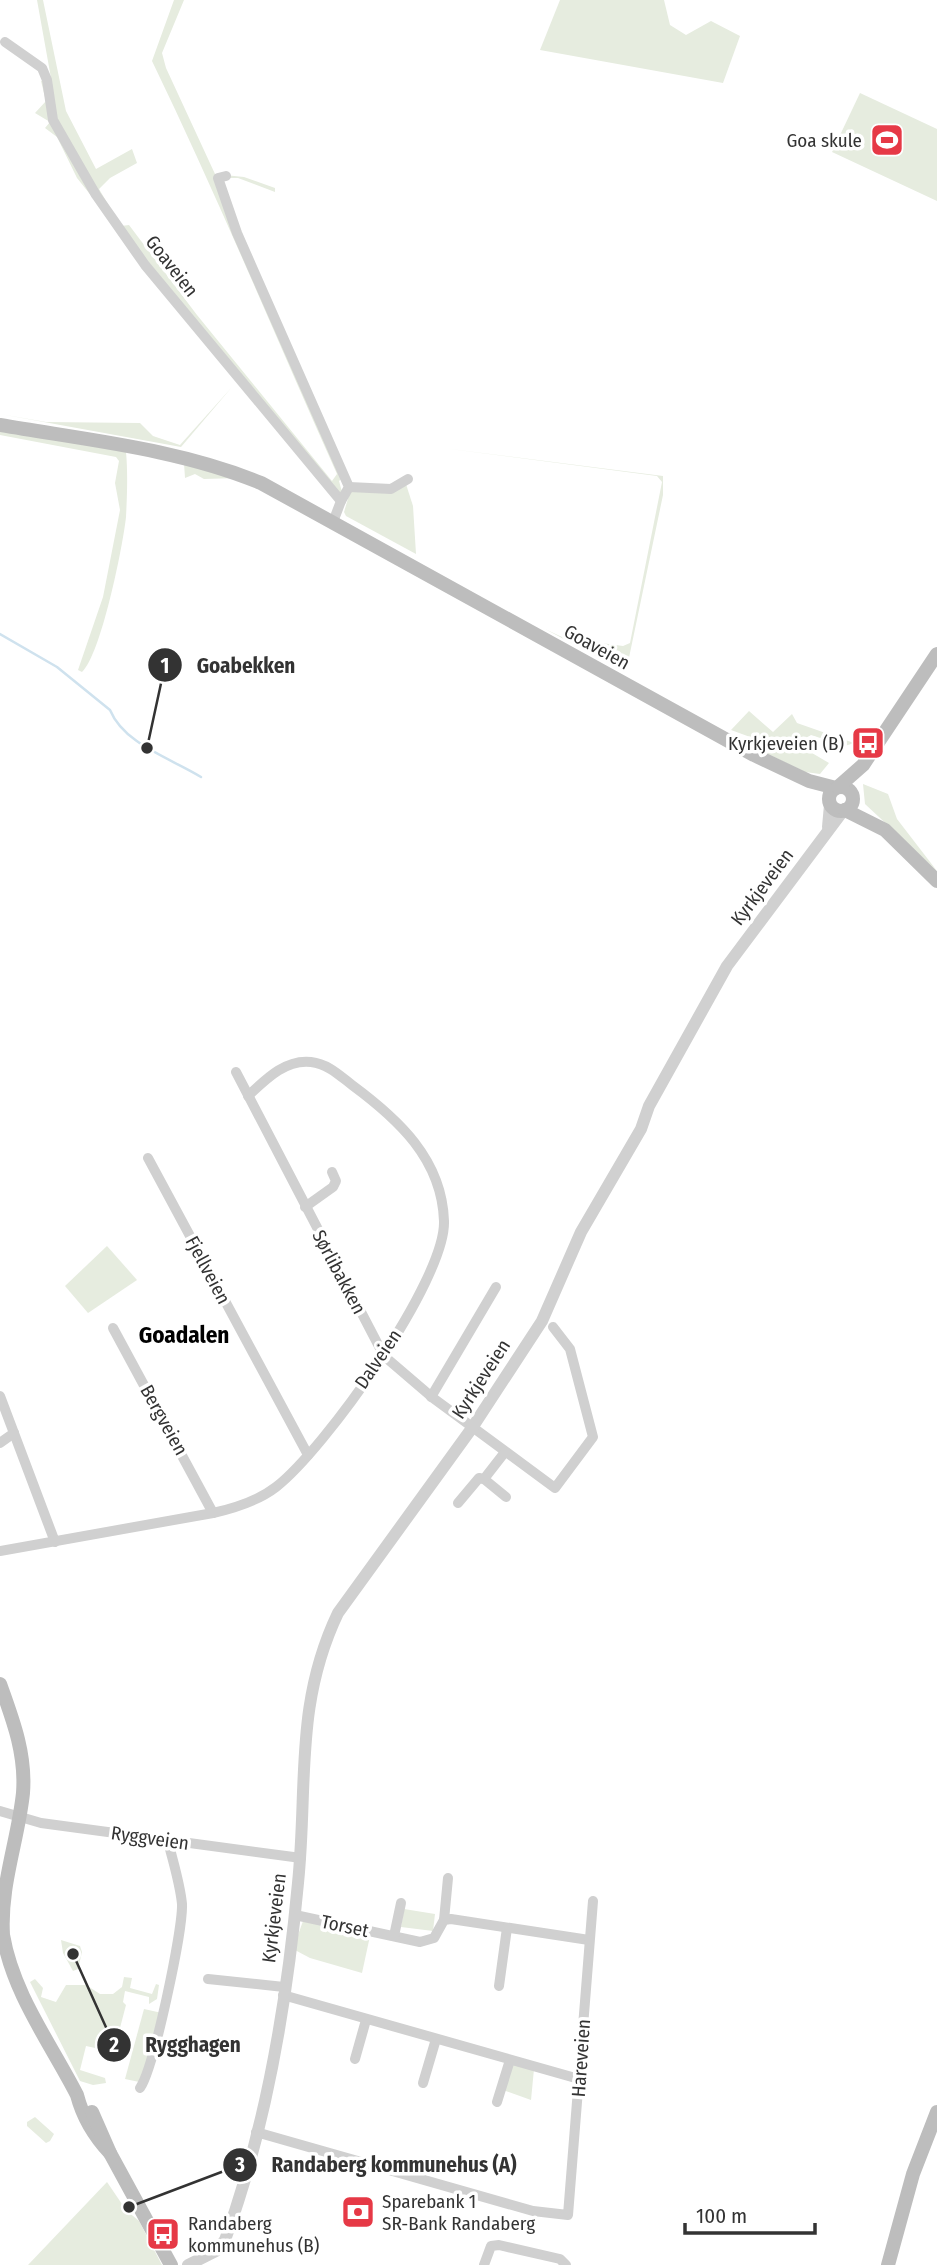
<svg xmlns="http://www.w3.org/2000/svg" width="937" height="2265" font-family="'Fira Sans Condensed',sans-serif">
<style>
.green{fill:#e6ecdf}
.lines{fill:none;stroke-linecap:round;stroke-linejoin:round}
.stream{stroke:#cfe2ee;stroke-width:2.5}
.minor{stroke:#d0d0d0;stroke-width:10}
.tertiary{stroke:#d0d0d0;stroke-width:12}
.secondary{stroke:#bdbdbd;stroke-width:14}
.labels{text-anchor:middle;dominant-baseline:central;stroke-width:7;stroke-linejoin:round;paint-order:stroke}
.poi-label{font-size:19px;fill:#333;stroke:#fff;text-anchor:end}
.street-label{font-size:19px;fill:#333;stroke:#fff}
.quarter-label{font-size:23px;font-weight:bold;fill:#000;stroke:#fff}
.leader{fill:none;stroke:#333;stroke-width:2.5}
.callout-dot{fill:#333;stroke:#fff;stroke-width:2.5}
.mark-label{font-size:21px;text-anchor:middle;font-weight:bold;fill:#fff}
.callout-label{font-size:21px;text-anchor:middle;font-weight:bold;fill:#333;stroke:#fff;stroke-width:7;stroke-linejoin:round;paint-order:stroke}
</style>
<rect width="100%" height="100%" fill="#fff"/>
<!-- green -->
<g class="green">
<path d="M37 0H43L66 111 96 169 132 149 137 163 110 178 99 189 121 226 129 225 197 315 332 481 337 474C275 336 218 197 152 61L174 0H184L162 53 166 68 215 174 244 177 275 188V192L238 178H219L344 476 339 481 342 492 339 494 109 218 77 178 57 137 45 128 50 122 35 113 46 101 41 81 51 78Z"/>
<polygon points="560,0 664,0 670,25 686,35 711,21 740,36 723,83 540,50"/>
<polygon points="860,93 937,129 937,201 832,152"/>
<polygon points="232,387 181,447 0,414 46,422 140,423 153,436 180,445"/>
<path d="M0 430 126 452C128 473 127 497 126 517 123 546 101 655 82 672L78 670 103 597 120 510 115 483 119 461 116 457 0 435Z"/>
<polygon points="442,448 663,476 663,495 626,672 545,629 579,645 594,642 623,646 630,643 662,482 657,476"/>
<polygon points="184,463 238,478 204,479 195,474 185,478"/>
<polygon points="405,481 413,506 416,554 346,516 344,512 350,492"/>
<polygon points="749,711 773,732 792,714 797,723 854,743 845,746 811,735 805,739 802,745 761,741 731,730"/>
<polygon points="743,742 812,753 829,763 820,774 805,772"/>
<polygon points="863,784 888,794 897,819 937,871 865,804"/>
<polygon points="107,1246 137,1280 88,1313 65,1286"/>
<polygon points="404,1909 435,1914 433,1931 401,1927"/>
<polygon points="303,1921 370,1936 362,1973 310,1958 293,1949"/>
<polygon points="61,1940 80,1946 82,1952 78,1969 73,1971 63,1953"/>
<polygon points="124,1977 132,1978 130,1988 152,1994 156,1984 159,1985 157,1999 149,2004 149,1997 125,1991 123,2002 126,2005 115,2047 109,2051 86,2046 80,2070 105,2078 106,2083 93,2085 80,2081 30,1982 35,1979 43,1988 41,1997 56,2002 66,1985 86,1985 100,1994 113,1994 122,1987"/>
<polygon points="144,2009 162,2013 144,2083 125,2079"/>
<polygon points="510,2064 534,2069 531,2100 500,2089"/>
<polygon points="35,2117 54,2134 50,2141 46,2143 27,2126 27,2122"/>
<polygon points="107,2182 126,2210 139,2221 162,2265 28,2265"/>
</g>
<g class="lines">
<!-- stream -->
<path class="stream" d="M0 634 57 667 110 710C124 744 170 758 201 777"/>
<!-- minor -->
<g class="minor">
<polyline points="5,42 42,68 47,80 53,120 96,195 145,265 341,501 333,522"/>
<polyline points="226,176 218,178 237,233 349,487 341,501"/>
<polyline points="349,487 391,489 408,479"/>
<polyline points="236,1072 384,1356 433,1398 555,1488 593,1437 570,1349 553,1327"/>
<polyline points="148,1158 308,1455"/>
<polyline points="305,1207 333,1187 336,1181 332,1172"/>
<polyline points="113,1328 213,1513"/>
<polyline points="0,1396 55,1542"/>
<polyline points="431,1397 496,1287"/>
<polyline points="0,1443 14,1433"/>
<polyline points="484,1479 506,1497"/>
<polyline points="458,1503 479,1478 484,1479 505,1452"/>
<path d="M0 1551 213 1513C235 1508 258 1501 276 1487 324 1450 446 1280 444 1221 442 1159 398 1119 352 1085 339 1075 328 1064 311 1062 285 1059 265 1080 248 1096"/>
<polyline points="0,1811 41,1823 301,1858"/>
<polyline points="295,1915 420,1942 434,1938 444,1920 451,1919 589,1940"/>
<polyline points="444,1920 448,1878"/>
<polyline points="394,1936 401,1903"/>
<polyline points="208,1979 284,1987"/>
<polyline points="499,1986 507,1928"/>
<polyline points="283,1995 579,2079"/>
<polyline points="355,2059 366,2020"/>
<polyline points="423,2083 436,2039"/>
<path d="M140 2088C154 2068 183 1930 182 1904 180 1883 173 1862 168 1841"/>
<polyline points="497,2102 510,2060"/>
<polyline points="256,2132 533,2211 568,2215 593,1901"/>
<polyline points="484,2265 491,2246 499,2245 560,2259 566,2265"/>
</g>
<!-- tertiary -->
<g class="tertiary">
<polyline points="828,827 830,805"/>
<path d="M188 2265 216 2251 225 2240C266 2128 287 2002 298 1883 308 1786 294 1705 338 1613L472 1428 542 1321 581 1232 641 1129 649 1106 727 966 843 811"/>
</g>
<!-- secondary -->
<g class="secondary">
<path d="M0 425C87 440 179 449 261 483L754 755 809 781 836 788"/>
<circle cx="841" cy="799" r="12"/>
<polyline points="838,787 863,765 937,654"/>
<polyline points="845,810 885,830 937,881"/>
<path d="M0 1684C13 1720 26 1754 23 1793 18 1841 0 1885 3 1935 13 1994 51 2044 77 2095 83 2118 93 2135 110 2153"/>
<polyline points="92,2112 110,2153 171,2265"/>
<polyline points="888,2265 913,2174 937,2112"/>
</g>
</g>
<!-- icons -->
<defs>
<symbol id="stadium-square" viewBox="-11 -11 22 22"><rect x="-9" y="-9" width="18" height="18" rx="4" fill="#e63946" stroke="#fff"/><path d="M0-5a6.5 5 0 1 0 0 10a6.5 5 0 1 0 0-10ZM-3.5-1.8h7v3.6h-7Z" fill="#fff"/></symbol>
<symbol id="bus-square" viewBox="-11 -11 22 22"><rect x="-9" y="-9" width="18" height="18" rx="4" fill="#e63946" stroke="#fff"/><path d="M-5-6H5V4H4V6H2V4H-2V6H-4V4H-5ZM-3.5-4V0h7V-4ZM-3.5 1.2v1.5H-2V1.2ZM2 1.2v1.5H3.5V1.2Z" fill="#fff"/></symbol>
<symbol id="bank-square" viewBox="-11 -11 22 22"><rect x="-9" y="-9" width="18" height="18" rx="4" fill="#e63946" stroke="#fff"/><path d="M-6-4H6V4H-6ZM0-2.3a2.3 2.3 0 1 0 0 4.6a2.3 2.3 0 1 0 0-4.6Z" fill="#fff"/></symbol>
</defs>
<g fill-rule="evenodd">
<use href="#stadium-square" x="868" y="121" width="38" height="38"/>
<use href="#bus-square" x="849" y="724" width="38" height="38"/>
<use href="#bank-square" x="339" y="2193" width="38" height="38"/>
<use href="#bus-square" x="144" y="2215" width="38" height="38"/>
</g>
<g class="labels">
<!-- poi labels -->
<g class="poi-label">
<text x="862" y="140">Goa skule</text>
<text x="844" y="743">Kyrkjeveien (B)</text>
<text x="382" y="2201" text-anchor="start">Sparebank 1<tspan x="382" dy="22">SR-Bank Randaberg</tspan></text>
<text x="188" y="2223" text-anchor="start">Randaberg<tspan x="188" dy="22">kommunehus (B)</tspan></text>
</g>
<!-- street labels -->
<g class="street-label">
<text transform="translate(172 266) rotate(52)">Goaveien</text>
<text transform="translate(597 647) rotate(29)">Goaveien</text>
<text transform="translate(762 887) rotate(-53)">Kyrkjeveien</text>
<text transform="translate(208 1270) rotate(62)">Fjellveien</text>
<text transform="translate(339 1272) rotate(62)">Sørlibakken</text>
<text transform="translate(378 1359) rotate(-56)">Dalveien</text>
<text transform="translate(481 1379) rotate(-57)">Kyrkjeveien</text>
<text transform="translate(164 1420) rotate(61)">Bergveien</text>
<text transform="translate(150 1838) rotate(8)">Ryggveien</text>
<text transform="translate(274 1918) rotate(-83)">Kyrkjeveien</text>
<text transform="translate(345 1926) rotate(12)">Torset</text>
<text transform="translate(581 2058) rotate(-86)">Hareveien</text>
</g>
<!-- quarter labels -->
<g class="quarter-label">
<text x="184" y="1335">Goadalen</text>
</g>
</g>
<!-- callouts -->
<path class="leader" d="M147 748L165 665M73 1954L114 2045M129 2207L240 2165"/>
<g class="callout-dot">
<circle cx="147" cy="748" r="7"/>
<circle cx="73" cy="1954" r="7"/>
<circle cx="129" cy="2207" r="7"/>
<circle cx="165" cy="665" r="18"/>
<circle cx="114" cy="2045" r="18"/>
<circle cx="240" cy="2165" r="18"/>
</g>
<g class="mark-label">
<text x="165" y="673">1</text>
<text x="114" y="2052">2</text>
<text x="240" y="2172">3</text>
</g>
<g class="callout-label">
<text x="246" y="673">Goabekken</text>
<text x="193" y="2052">Rygghagen</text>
<text x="394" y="2172">Randaberg kommunehus (A)</text>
</g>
<!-- scale -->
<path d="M685 2223v10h130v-10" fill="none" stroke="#333333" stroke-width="3.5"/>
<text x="696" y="2223" font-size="21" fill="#333333" stroke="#ffffff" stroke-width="5" paint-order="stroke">100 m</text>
</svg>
